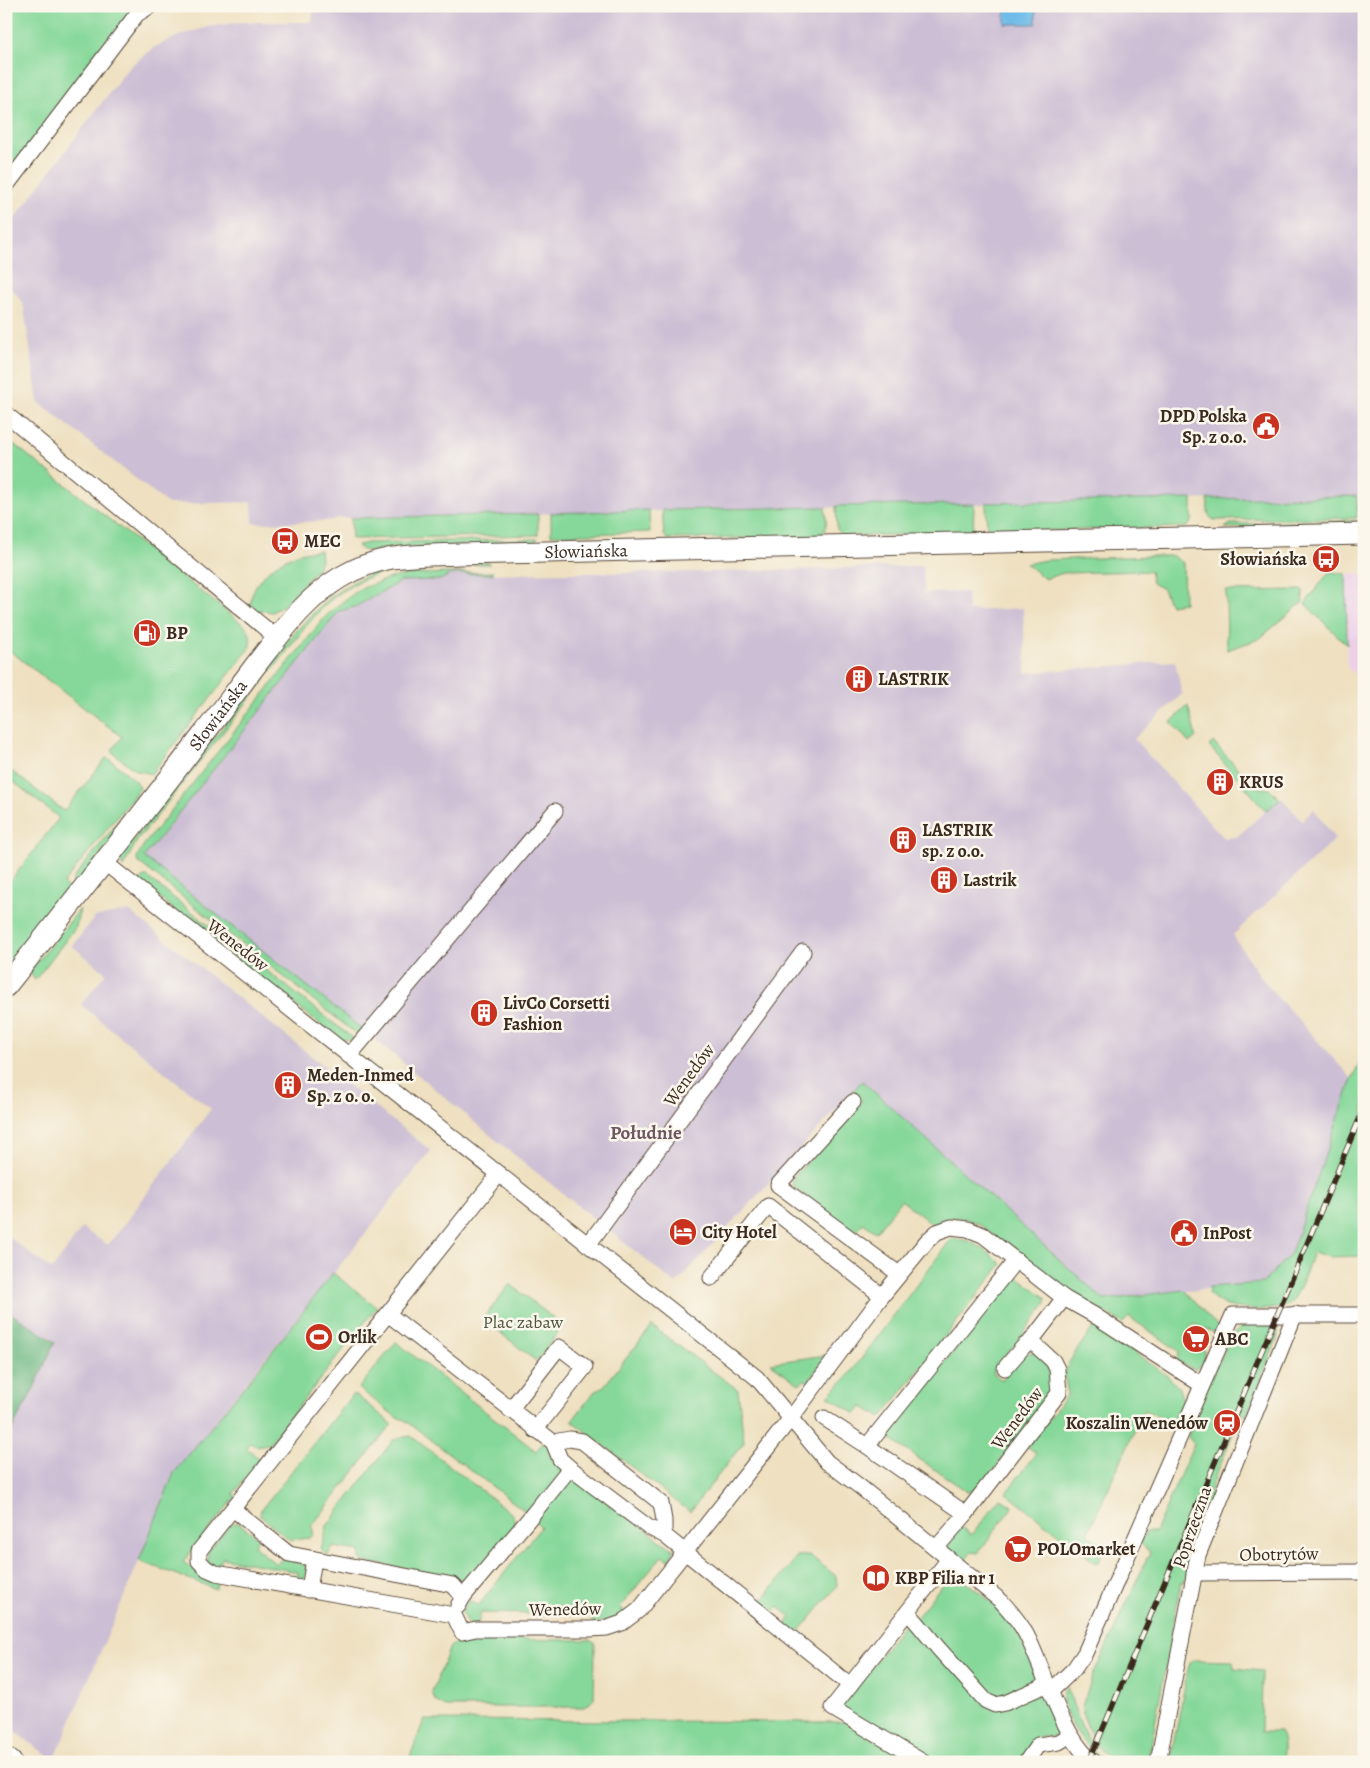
<svg xmlns="http://www.w3.org/2000/svg" width="1370" height="1768" font-family="Alegreya,serif">
<style>
.built{fill:#edd0e8}
.industrial{fill:#ccbed4}
.green{fill:#86d89a;stroke:#60815c}
.forest{fill:#6cb882;stroke:#547150}
.water{fill:#70bce9;stroke:#567384}
.lines{fill:none;stroke-linecap:round;stroke-linejoin:round}
.street-casing{stroke:#564536;stroke-width:17}
.secondary-casing{stroke:#564536;stroke-width:23}
.street{stroke:#fff;stroke-width:15}
.secondary{stroke:#fff;stroke-width:21}
.rail-casing{stroke:#3b2a1e;stroke-width:5.5}
.rail{stroke:#fbf7ec;stroke-width:4;stroke-dasharray:11;stroke-linecap:butt}
.labels{text-anchor:middle;dominant-baseline:central;stroke-width:5;stroke-linejoin:round;paint-order:stroke}
.poi-label{font-size:18px;font-weight:bold;fill:#3b2a1e;stroke:#fbf7ec;text-anchor:start}
.street-label{font-size:18px;fill:#3b2a1e;stroke:#fbf7ec}
.park-label{font-size:18px;fill:#4e563d;stroke:#fbf7ec}
.neighbourhood-label{font-size:19px;font-weight:bold;fill:#6e5562;stroke:#fbf7ec}
</style>
<rect width="100%" height="100%" fill="#fbf7ec"/>
<filter id="ink" filterUnits="userSpaceOnUse"><feTurbulence type="fractalNoise" baseFrequency=".02" numOctaves="2"/><feDisplacementMap in="SourceGraphic" scale="10" xChannelSelector="R" yChannelSelector="G"/><feConvolveMatrix kernelMatrix="1 2 1 2 8 2 1 2 1" color-interpolation-filters="sRGB"/></filter>
<filter id="wash" filterUnits="userSpaceOnUse"><feTurbulence type="fractalNoise" baseFrequency=".0096" numOctaves="4" result="noise"/><feDisplacementMap in="SourceGraphic" scale="20" xChannelSelector="R" yChannelSelector="G"/><feGaussianBlur stdDeviation="1.12" result="paint"/><feColorMatrix in="noise" values="0 0 0 0 0 0 0 0 0 0 0 0 0 0 0 0 0 1.4 0 .05"/><feComposite in="paint" operator="in"/></filter>
<g filter="url(#wash)">
<rect width="100%" height="100%" fill="#eee0c0"/>
<!-- built -->
<polygon class="built" points="1346,574 1364,574 1364,682 1347,667"/>
<!-- industrial -->
<g class="industrial">
<polygon points="443,6 1364,6 1364,496 337,518 333,520 308,522 253,523 252,502 168,504 38,402 23,302 6,282 6,230 128,68 153,48 178,36 208,27 241,22 312,22 313,12 442,8"/>
<polygon points="923,566 924,593 967,592 968,611 1023,608 1026,673 1175,661 1182,694 1134,739 1224,838 1237,837 1281,797 1302,821 1314,809 1335,839 1233,935 1255,969 1274,993 1352,1079 1291,1253 1263,1283 1104,1300 862,1081 676,1284 497,1141 388,1050 144,858 339,611 355,607 401,581 440,580 452,574 710,572"/>
<polygon points="129,911 431,1151 174,1473 139,1561 54,1761 6,1724 6,1440 33,1390 55,1342 6,1310 6,1235 52,1270 82,1228 108,1245 211,1109 81,1005 106,973 72,946 95,917"/>
</g>
<!-- green -->
<g class="green">
<polygon points="6,6 140,6 133,7 6,175"/>
<path d="M6 438 245 626C251 633 252 640 249 649L151 774 135 770 113 753 112 750 122 737 6 648Z"/>
<path d="M1357 496V518L1215 520C1206 518 1208 507 1208 499Z"/>
<polygon points="1192,499 1192,520 1188,527 990,532 987,528 986,503"/>
<polygon points="974,504 973,533 843,536 837,529 836,506"/>
<path d="M825 507C826 517 829 530 820 537L667 539 664 535 662 510Z"/>
<polygon points="649,510 650,532 551,535 551,513"/>
<polygon points="538,514 538,535 352,539 351,518"/>
<polygon points="1356,521 1351,525 1225,528 1230,524"/>
<path d="M538 539 534 543 390 548C378 550 366 555 357 546L367 543Z"/>
<path d="M320 550 321 560 317 569 283 606 272 612 260 610 257 614 251 609C247 582 278 560 300 553 307 551 314 551 320 550Z"/>
<polygon points="1153,556 1173,556 1183,563 1184,603 1170,605 1163,589 1152,583 1150,571 1063,573 1045,579 1026,564 1045,560"/>
<path d="M488 562 490 564C426 566 368 560 319 611 302 630 287 651 272 671L267 667C303 622 338 575 400 566 408 564 418 565 426 565 447 564 467 563 488 562Z"/>
<polygon points="493,572 493,574 452,574 440,580 401,581 355,607 339,611 144,857 363,1030 359,1036 151,872 137,861 137,858 143,846 325,617 337,606 360,589 390,578 413,574"/>
<polygon points="1329,572 1346,574 1347,645 1305,604"/>
<polygon points="1303,590 1303,602 1259,639 1227,650 1226,591"/>
<polygon points="262,674 266,678 137,841 123,867 121,863 121,856 230,718"/>
<polygon points="1188,706 1196,737 1189,743 1171,722"/>
<polygon points="1213,742 1242,773 1237,778 1209,746"/>
<polygon points="106,758 109,759 134,779 140,788 63,884 72,891 6,973 6,887 59,818 6,776 6,767 64,811"/>
<polygon points="1246,778 1255,787 1270,789 1280,799 1266,811 1241,782"/>
<polygon points="141,793 141,801 77,885 72,880"/>
<polygon points="144,877 147,877 354,1039 343,1040 335,1036 139,882"/>
<polygon points="80,909 76,927 35,980 29,972"/>
<path d="M1364 1054V1256L1329 1257 1313 1252C1309 1263 1298 1299 1289 1304 1276 1312 1241 1310 1227 1306 1220 1303 1214 1299 1208 1293L1209 1287 1263 1283 1291 1253 1352 1079Z"/>
<path d="M862 1081 1104 1300 1184 1290 1219 1328 1216 1333 1193 1324 1185 1339 1205 1351C1205 1361 1203 1365 1194 1369L1177 1361 1179 1351 1129 1317 1123 1323C1101 1310 1078 1299 1057 1284 1037 1269 1018 1254 999 1240 991 1234 983 1225 974 1222 958 1215 944 1216 931 1227L932 1224 901 1200 876 1232 863 1223 855 1233 797 1190 793 1185 792 1179 862 1101 852 1092Z"/>
<path d="M951 1239C973 1238 986 1251 1002 1264L881 1418 862 1406 856 1414 828 1396 849 1375Z"/>
<polygon points="333,1273 377,1307 269,1444 255,1446 251,1442 247,1448 258,1458 258,1463 233,1494 236,1496 183,1562 201,1574 213,1577 217,1582 216,1589 139,1561 174,1473 260,1367"/>
<path d="M1014 1274 1046 1298V1304L993 1373 1002 1380 1024 1352C1044 1351 1049 1371 1055 1386L982 1487 968 1492 881 1433 898 1412 907 1411Z"/>
<polygon points="510,1284 563,1326 536,1361 483,1319"/>
<path d="M1267 1323 1276 1326 1278 1331 1277 1339 1247 1415 1241 1414 1209 1492 1214 1495 1189 1561 1185 1582H1181L1148 1762H1115L1109 1758 1098 1748 1092 1738 1083 1715 1082 1706 1092 1678 1150 1552 1140 1543 1144 1534 1148 1531 1155 1532 1194 1444 1188 1437C1196 1415 1225 1334 1244 1325 1250 1322 1260 1323 1267 1323Z"/>
<path d="M1095 1325 1168 1376 1179 1388 1183 1401 1174 1423 1144 1410 1087 1535 1105 1545 1097 1564 1006 1493 1036 1453 1028 1447 1067 1395C1068 1387 1064 1380 1065 1372 1067 1362 1088 1335 1095 1325Z"/>
<polygon points="652,1326 738,1390 744,1442 690,1512 572,1421 595,1391 604,1386"/>
<polygon points="396,1342 536,1451 544,1442 549,1448 552,1460 565,1471 530,1515 405,1420 396,1417 361,1390 359,1388"/>
<polygon points="827,1355 808,1382 805,1380 799,1384 770,1363"/>
<polygon points="352,1395 356,1395 392,1424 311,1527 313,1529 313,1535 310,1538 290,1540 260,1516 260,1511"/>
<polygon points="411,1436 512,1514 515,1521 514,1527 469,1581 363,1561 360,1559 360,1551 332,1547 329,1554 325,1554 321,1550 327,1526 394,1439"/>
<polygon points="569,1475 674,1550 670,1560 662,1556 620,1607 626,1613 620,1618 593,1624 590,1615 481,1613 478,1624 471,1625 466,1621 462,1613 465,1605 469,1600 478,1606 541,1527 534,1520"/>
<polygon points="1000,1498 1012,1506 1011,1509 978,1553 971,1552 964,1563 952,1554 948,1548 950,1541 961,1527 972,1535"/>
<polygon points="234,1523 239,1523 258,1538 254,1546 276,1564 283,1558 305,1565 307,1570 303,1582 297,1580 298,1572 222,1558 220,1564 217,1567 208,1563 208,1551 229,1526"/>
<polygon points="809,1555 836,1576 837,1586 800,1631 792,1632 785,1626 791,1617 778,1606 771,1615 763,1608 763,1599 798,1556"/>
<polygon points="953,1572 993,1603 1018,1632 1060,1730 1059,1734 1053,1737 1038,1737 1019,1762 928,1762 841,1708 904,1624 910,1624 917,1617 944,1582 941,1578 945,1574"/>
<polygon points="461,1639 591,1640 595,1643 594,1698 590,1703 584,1707 446,1707 435,1701 432,1692 450,1647"/>
<path d="M1194 1660 1233 1661 1234 1668 1262 1671 1261 1732H1279C1285 1740 1283 1752 1282 1762H1170L1188 1669 1190 1663Z"/>
<path d="M1067 1687C1077 1714 1084 1742 1106 1762 1090 1755 1050 1703 1067 1687Z"/>
<polygon points="424,1720 845,1722 912,1762 408,1762"/>
</g>
<!-- forest -->
<polygon class="forest" points="6,1310 55,1342 33,1390 6,1440"/>
<!-- water -->
<rect class="water" x="1005" y="6" width="31" height="18"/>
</g>
<g filter="url(#ink)">
<g class="lines">
<defs>
<g id="street">
<polyline points="6,186 137,14 150,6"/>
<polyline points="6,414 277,638"/>
<path d="M104 862 757 1378 827 1462 859 1486 1001 1601C1010 1611 1020 1622 1026 1634 1044 1668 1063 1741 1094 1762"/>
<polyline points="349,1056 555,811"/>
<polyline points="853,1102 778,1185 899,1274"/>
<polyline points="499,1174 199,1551 199,1561 207,1569 216,1573 454,1615 462,1632 476,1629 590,1629 607,1628 622,1623 639,1610 791,1418 882,1296 927,1241 937,1232 951,1227 968,1229 983,1235 1064,1298 1094,1315 1202,1385"/>
<polyline points="588,1245 803,952"/>
<polyline points="711,1278 768,1206 882,1296"/>
<polyline points="388,1314 553,1442 560,1459 570,1468 648,1527 664,1535 850,1685"/>
<polyline points="1005,1368 1024,1346 1031,1341"/>
<polyline points="510,1410 559,1347 585,1367 535,1430"/>
<polyline points="824,1418 867,1446 1016,1260"/>
<polyline points="553,1442 570,1439 582,1441 661,1503 664,1520 664,1535"/>
<polyline points="867,1446 966,1514 936,1548"/>
<polyline points="233,1509 289,1554 453,1585 463,1597"/>
<polyline points="966,1514 1059,1393 1057,1369 1053,1361 1031,1341 1064,1298"/>
<polyline points="1194,1573 1364,1572"/>
<polyline points="309,1590 314,1559"/>
<polyline points="458,1606 463,1597 528,1520 570,1468"/>
<polyline points="908,1612 939,1649 986,1701 995,1705 1005,1703 1048,1684"/>
<polyline points="1051,1691 1074,1669 1085,1653 1233,1315 1364,1315"/>
<polyline points="923,1762 832,1708 949,1559"/>
<polyline points="1026,1762 1038,1745 1059,1742 1070,1735"/>
<polyline points="1158,1762 1198,1555 1295,1314"/>
</g>
<g id="secondary">
<path id="s1" d="M6 986C72 903 138 820 202 736 225 707 246 677 269 648 290 621 311 595 341 577 382 553 412 556 458 554L1364 534"/>
<polyline points="6,1758 11,1762"/>
</g>
</defs>
<!-- street casing -->
<use href="#street" class="street-casing"/>
<!-- secondary casing -->
<use href="#secondary" class="secondary-casing"/>
<!-- street -->
<use href="#street" class="street"/>
<!-- secondary -->
<use href="#secondary" class="secondary"/>
<defs>
<polyline id="rail" points="1089,1762 1364,1108"/>
</defs>
<!-- rail casing -->
<use href="#rail" class="rail-casing"/>
<!-- rail -->
<use href="#rail" class="rail"/>
</g>
</g>
<!-- icons -->
<defs>
<symbol id="civic-disc" viewBox="-11 -11 22 22"><circle r="9.5" fill="#c8321e" stroke="#fbf7ec"/><path d="M-.6-6.5H3V-4.5H.6V-3L4-1V1h2V6H-6V1h2V-1L-.6-3ZM-1.2 2.5V6h2.4V2.5Z" fill="#fff"/></symbol>
<symbol id="bus-disc" viewBox="-11 -11 22 22"><circle r="9.5" fill="#c8321e" stroke="#fbf7ec"/><path d="M-5-6H5V4H4V6H2V4H-2V6H-4V4H-5ZM-3.5-4V0h7V-4ZM-3.5 1.2v1.5H-2V1.2ZM2 1.2v1.5H3.5V1.2Z" fill="#fff"/></symbol>
<symbol id="fuel-disc" viewBox="-11 -11 22 22"><circle r="9.5" fill="#c8321e" stroke="#fbf7ec"/><path d="M-5.5-6h7V0h2V4h1.3V-2.5L3-4.5l.8-.8L6-3V5H2.5V1h-1V6h-7ZM-4.2-4.7v3.2H.2V-4.7Z" fill="#fff"/></symbol>
<symbol id="building-disc" viewBox="-11 -11 22 22"><circle r="9.5" fill="#c8321e" stroke="#fbf7ec"/><path d="M-4-6H4V6H1V3H-1V6H-4ZM-2.5-4.3h1.7v1.8h-1.7ZM.8-4.3h1.7v1.8H.8ZM-2.5-1h1.7V.8h-1.7ZM.8-1h1.7V.8H.8Z" fill="#fff"/></symbol>
<symbol id="hotel-disc" viewBox="-11 -11 22 22"><circle r="9.5" fill="#c8321e" stroke="#fbf7ec"/><path d="M-6-4.5h1.5V1H6V5H4.5V3h-9V5H-6ZM-4 0a1.8 1.8 0 1 1 3.6 0ZM.5 0V-2.5h3Q6-2.5 6 0Z" fill="#fff"/></symbol>
<symbol id="stadium-disc" viewBox="-11 -11 22 22"><circle r="9.5" fill="#c8321e" stroke="#fbf7ec"/><path d="M0-5a6.5 5 0 1 0 0 10a6.5 5 0 1 0 0-10ZM-3.5-1.8h7v3.6h-7Z" fill="#fff"/></symbol>
<symbol id="supermarket-disc" viewBox="-11 -11 22 22"><circle r="9.5" fill="#c8321e" stroke="#fbf7ec"/><path d="M-6-5.5h2.5l.6 2H6L4.5 2H-2.5L-4.4-4H-6ZM-1.5 3.2a1.3 1.3 0 1 0 .1 0ZM3 3.2a1.3 1.3 0 1 0 .1 0Z" fill="#fff"/></symbol>
<symbol id="station-disc" viewBox="-11 -11 22 22"><circle r="9.5" fill="#c8321e" stroke="#fbf7ec"/><path d="M-3-6H3Q5-6 5-4V2Q5 4 3 4L4.5 6H3L1.5 4h-3L-3 6H-4.5L-3 4Q-5 4-5 2V-4Q-5-6-3-6ZM-3.5-4v3h7v-3ZM-3.5 1v1.5H-2V1ZM2 1v1.5H3.5V1Z" fill="#fff"/></symbol>
<symbol id="library-disc" viewBox="-11 -11 22 22"><circle r="9.5" fill="#c8321e" stroke="#fbf7ec"/><path d="M-6-4Q-3-5.5-.7-3.5V5Q-3 3-6 4ZM6-4Q3-5.5 .7-3.5V5Q3 3 6 4Z" fill="#fff"/></symbol>
</defs>
<g fill-rule="evenodd">
<use href="#civic-disc" x="1250" y="410" width="32" height="32"/>
<use href="#bus-disc" x="269" y="525" width="32" height="32"/>
<use href="#bus-disc" x="1310" y="543" width="32" height="32"/>
<use href="#fuel-disc" x="131" y="617" width="32" height="32"/>
<use href="#building-disc" x="843" y="663" width="32" height="32"/>
<use href="#building-disc" x="1204" y="766" width="32" height="32"/>
<use href="#building-disc" x="887" y="824" width="32" height="32"/>
<use href="#building-disc" x="928" y="864" width="32" height="32"/>
<use href="#building-disc" x="468" y="997" width="32" height="32"/>
<use href="#building-disc" x="272" y="1069" width="32" height="32"/>
<use href="#hotel-disc" x="667" y="1216" width="32" height="32"/>
<use href="#civic-disc" x="1168" y="1217" width="32" height="32"/>
<use href="#stadium-disc" x="303" y="1321" width="32" height="32"/>
<use href="#supermarket-disc" x="1180" y="1323" width="32" height="32"/>
<use href="#station-disc" x="1211" y="1407" width="32" height="32"/>
<use href="#supermarket-disc" x="1002" y="1533" width="32" height="32"/>
<use href="#library-disc" x="860" y="1562" width="32" height="32"/>
</g>
<g class="labels">
<!-- poi labels -->
<g class="poi-label">
<text x="1247" y="416" text-anchor="end">DPD Polska<tspan x="1247" dy="21">Sp. z o.o.</tspan></text>
<text x="304" y="541">MEC</text>
<text x="1307" y="559" text-anchor="end">Słowiańska</text>
<text x="166" y="633">BP</text>
<text x="878" y="679">LASTRIK</text>
<text x="1239" y="782">KRUS</text>
<text x="922" y="830">LASTRIK<tspan x="922" dy="21">sp. z o.o.</tspan></text>
<text x="963" y="880">Lastrik</text>
<text x="503" y="1003">LivCo Corsetti<tspan x="503" dy="21">Fashion</tspan></text>
<text x="307" y="1075">Meden-Inmed<tspan x="307" dy="21">Sp. z o. o.</tspan></text>
<text x="702" y="1232">City Hotel</text>
<text x="1203" y="1233">InPost</text>
<text x="338" y="1337">Orlik</text>
<text x="1215" y="1339">ABC</text>
<text x="1208" y="1423" text-anchor="end">Koszalin Wenedów</text>
<text x="1037" y="1549">POLOmarket</text>
<text x="895" y="1578">KBP Filia nr 1</text>
</g>
<!-- street labels -->
<g class="street-label">
<text stroke="none"><textPath href="#s1" startOffset="779">Słowiańska</textPath></text>
<text stroke="none"><textPath href="#s1" startOffset="344">Słowiańska</textPath></text>
<text transform="translate(238 945) rotate(38)">Wenedów</text>
<text transform="translate(689 1075) rotate(-54)">Wenedów</text>
<text transform="translate(1017 1418) rotate(-53)">Wenedów</text>
<text transform="translate(1192 1527) rotate(-71)">Poprzeczna</text>
<text transform="translate(1279 1554) rotate(-1)">Obotrytów</text>
<text transform="translate(565 1609) rotate(-1)">Wenedów</text>
</g>
<!-- park labels -->
<g class="park-label">
<text x="523" y="1322">Plac zabaw</text>
</g>
<!-- neighbourhood labels -->
<g class="neighbourhood-label">
<text x="646" y="1133">Południe</text>
</g>
</g>
<!-- margin -->
<rect width="1370" height="1768" fill="none" stroke="#fbf7ec" stroke-width="25"/>
</svg>
